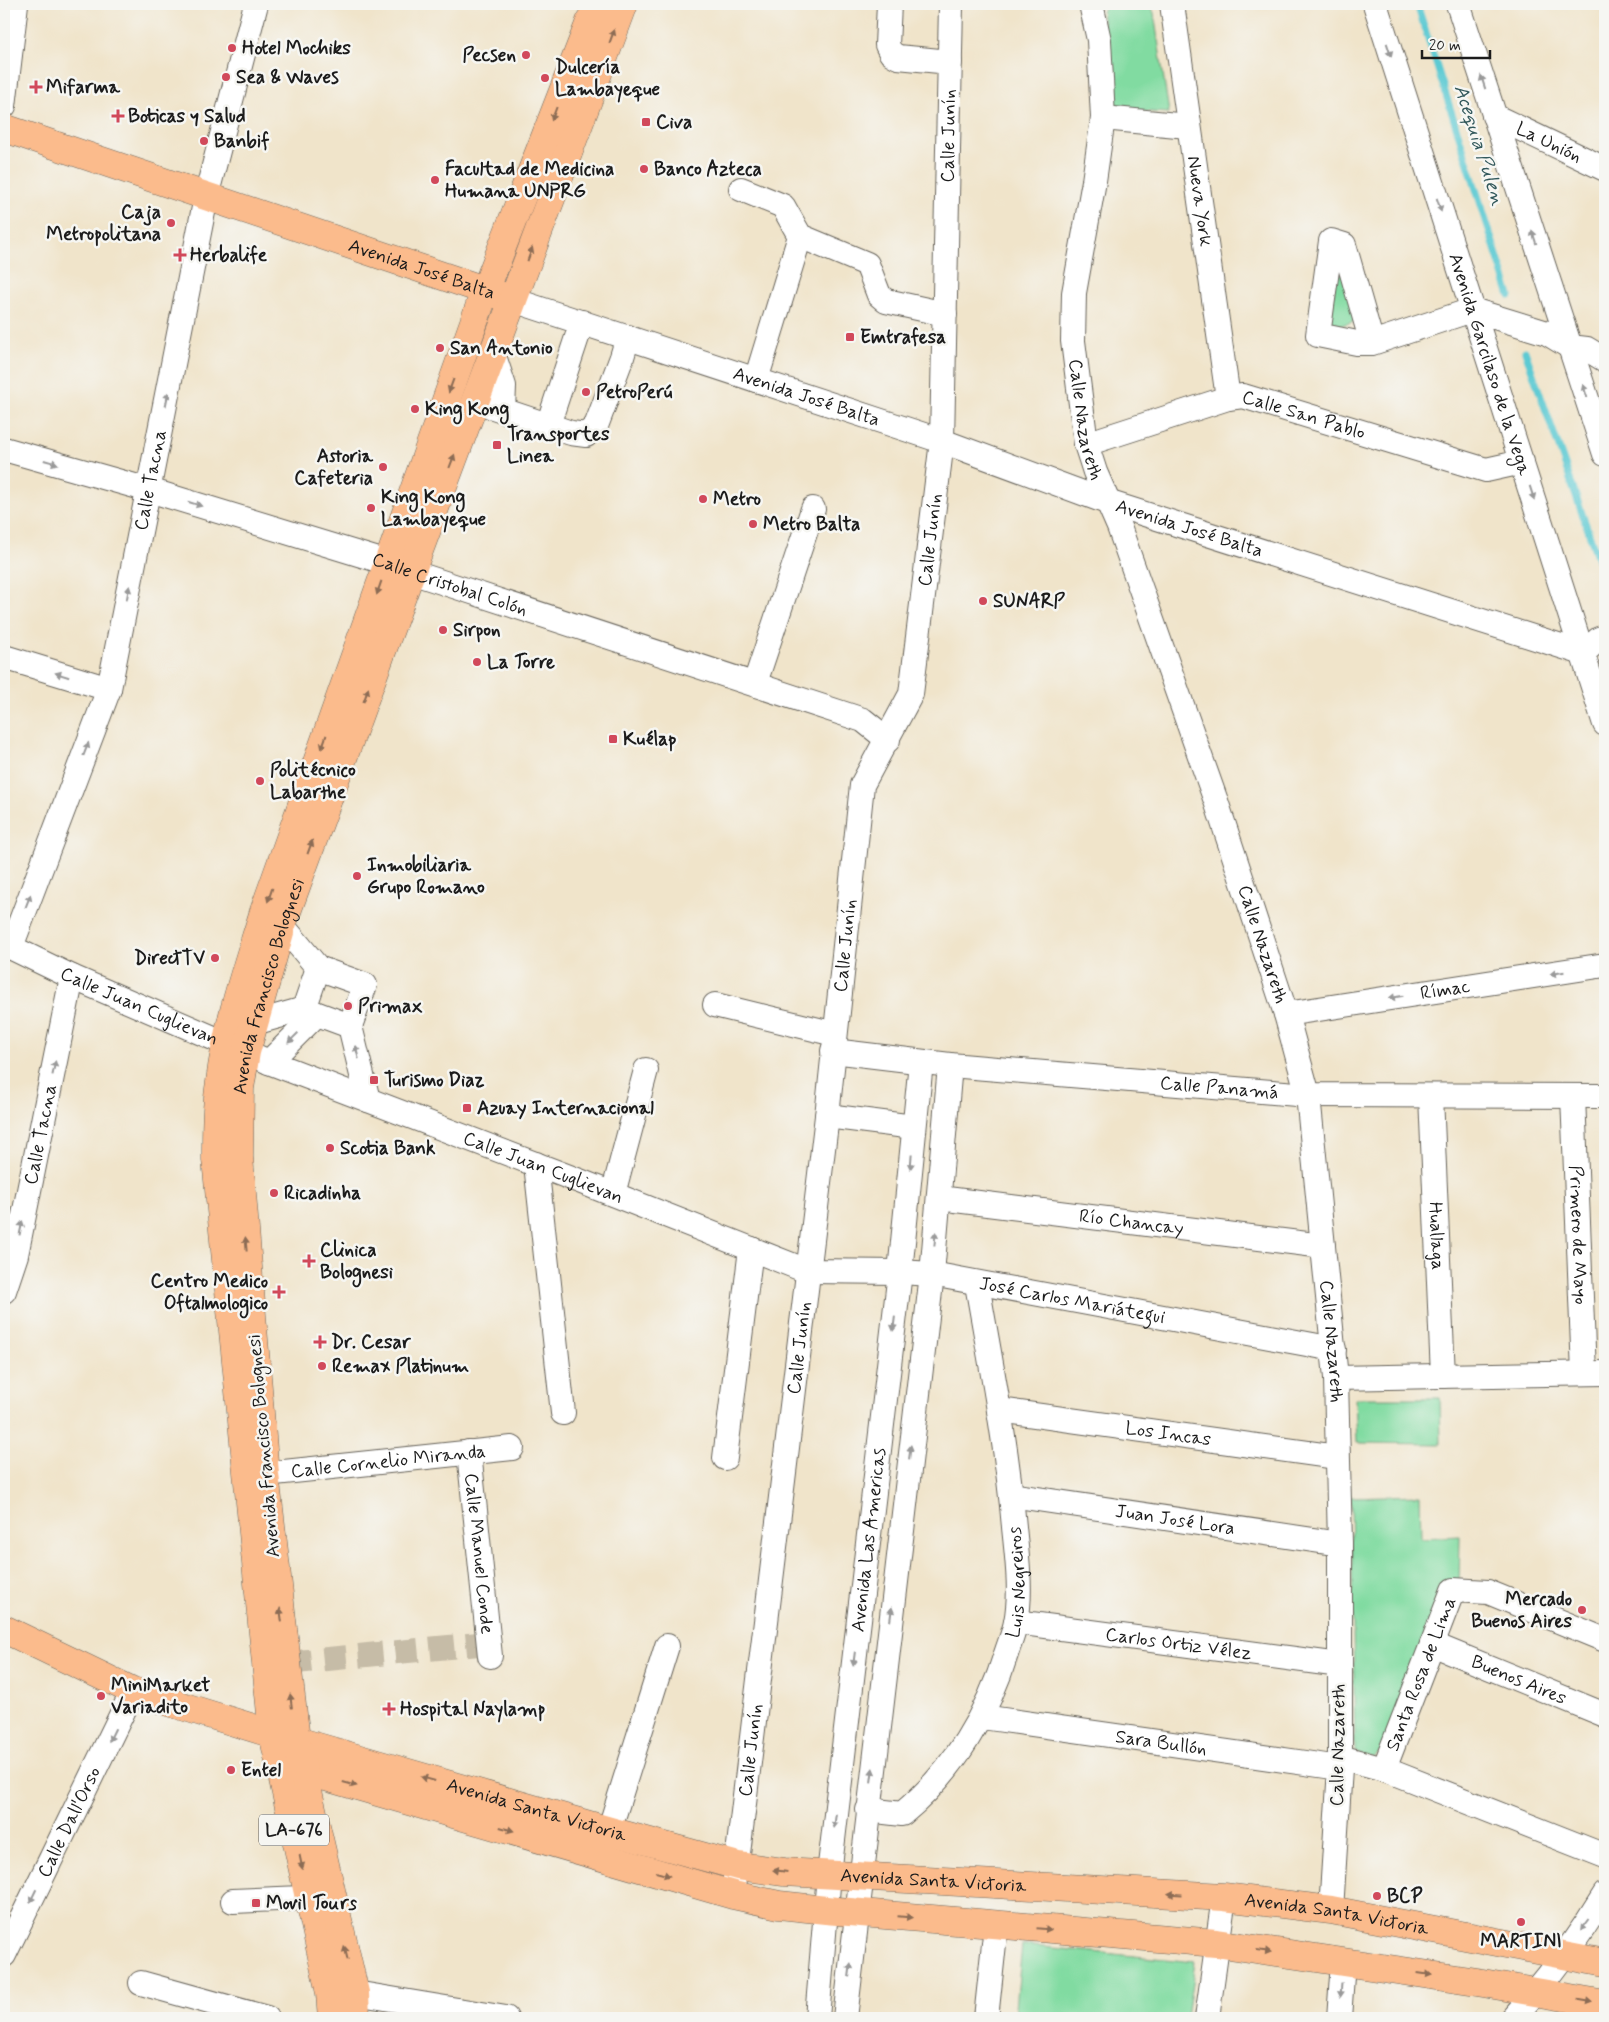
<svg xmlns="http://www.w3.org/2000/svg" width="1609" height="2022" font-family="Mynerve,sans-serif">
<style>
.green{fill:#81dba1;stroke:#4e7c5e}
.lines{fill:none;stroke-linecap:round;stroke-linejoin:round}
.stream{stroke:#5dcad3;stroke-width:7}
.minor-tunnel{stroke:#c6bca7;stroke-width:24;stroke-dasharray:24 12;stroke-linecap:butt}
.minor-casing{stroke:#666259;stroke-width:26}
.major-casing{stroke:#666259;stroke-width:29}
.minor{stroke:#fff;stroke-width:24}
.major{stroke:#fbbb8c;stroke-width:28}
.oneway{fill:#8c6c54}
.oneway2{fill:#999}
.poi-dot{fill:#d1495b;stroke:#f6f6f2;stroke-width:2}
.labels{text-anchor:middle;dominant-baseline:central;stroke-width:5;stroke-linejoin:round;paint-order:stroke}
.shield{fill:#f6f6f2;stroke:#5d5d5c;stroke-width:1}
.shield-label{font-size:18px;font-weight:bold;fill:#1c1c1c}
.poi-label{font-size:19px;font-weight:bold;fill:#1c1c1c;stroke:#f6f6f2;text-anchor:start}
.street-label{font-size:19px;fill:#1c1c1c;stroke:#f6f6f2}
.water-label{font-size:20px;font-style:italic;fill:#33595c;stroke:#f6f6f2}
</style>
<rect width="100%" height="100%" fill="#f6f6f2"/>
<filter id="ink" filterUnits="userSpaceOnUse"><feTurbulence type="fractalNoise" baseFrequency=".02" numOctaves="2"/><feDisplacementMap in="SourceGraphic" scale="10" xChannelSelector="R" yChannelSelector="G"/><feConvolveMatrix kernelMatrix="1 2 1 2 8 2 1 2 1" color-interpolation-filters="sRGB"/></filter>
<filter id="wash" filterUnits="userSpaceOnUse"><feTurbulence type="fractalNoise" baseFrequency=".0096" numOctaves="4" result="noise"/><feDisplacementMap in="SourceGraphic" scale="20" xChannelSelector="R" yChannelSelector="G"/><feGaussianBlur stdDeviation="1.12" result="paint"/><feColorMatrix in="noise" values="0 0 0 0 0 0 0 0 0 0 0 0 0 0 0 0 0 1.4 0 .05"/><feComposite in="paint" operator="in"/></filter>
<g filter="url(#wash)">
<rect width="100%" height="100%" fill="#f0e4ca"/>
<!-- green -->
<g class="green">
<polygon points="1108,4 1150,4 1154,13 1169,113 1116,110 1114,107 1102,11"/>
<polygon points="1337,259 1359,320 1331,328"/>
<polygon points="1355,1398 1440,1398 1441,1444 1357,1443"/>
<polygon points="1420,1495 1421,1538 1460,1536 1459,1586 1383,1748 1373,1758 1355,1752 1351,1497"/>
<polygon points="1022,1945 1195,1962 1187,2018 1015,2018"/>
</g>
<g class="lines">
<!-- stream -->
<g class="stream">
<polyline points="1417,4 1510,296"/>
<polyline points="1525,351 1605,579"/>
</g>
</g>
</g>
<g filter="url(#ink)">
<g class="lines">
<!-- minor-tunnel -->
<polyline class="minor-tunnel" points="287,1663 489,1643"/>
<defs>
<g id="minor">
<polyline points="889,4 887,45 891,53 898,57 950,62"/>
<path id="s1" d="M1091 4 1099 40 1103 118 1094 181 1074 293 1073 341 1086 444 1095 472 1119 527 1216 801 1286 1014 1308 1095 1336 1378 1340 1544V1768L1331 1910"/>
<path id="s2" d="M1172 4 1228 398"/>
<path id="s3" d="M1375 4 1605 724"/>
<polyline points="1458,4 1605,454"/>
<polyline points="4,106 16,4"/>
<path id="s4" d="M1494 116 1605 169"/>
<polyline points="1103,118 1188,126"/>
<polyline points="741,189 783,206 800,236 867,264 879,295 886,301 945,314"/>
<path id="s5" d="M513 300 942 441 1107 502 1583 653"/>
<polyline points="1372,343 1344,245 1331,241 1318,335 1357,343 1372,343 1472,310 1547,333 1570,347 1587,349 1605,360"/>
<polyline points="493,353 504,386 503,410"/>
<polyline points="756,380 800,236"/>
<polyline points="475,401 571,433 586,435 596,426 622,357 628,337"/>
<polyline points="548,425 582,322"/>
<path id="s6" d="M1086 444 1228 398 1243 396 1486 470 1522 462"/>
<path id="s7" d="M4 449 149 490 388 563 411 572 863 720 888 740"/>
<polyline points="1583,653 1599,639 1605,637"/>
<polyline points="4,657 109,689"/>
<polyline points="755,683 813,509"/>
<path id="s8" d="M4 944 72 977 269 1062 582 1182 807 1271 900 1272 932 1274 1334 1349"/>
<path id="s9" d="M11 947 109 689 206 197 256 4"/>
<polyline points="318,968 365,985 350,1026"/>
<polyline points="715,1005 835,1034"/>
<polyline points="304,1009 350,1026 368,1100"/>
<path id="s10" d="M1286 1014 1605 965"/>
<polyline points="254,1023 304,1009 318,968 282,925"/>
<path id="s11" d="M833 1051 950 1065 1308 1095 1605 1096"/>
<polyline points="269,1062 317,1014"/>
<path id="s12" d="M1431 1096 1443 1376"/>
<path id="s13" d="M1573 1096 1584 1373"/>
<polyline points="827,1116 914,1127"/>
<polyline points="536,1164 563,1413"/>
<polyline points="613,1194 646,1070"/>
<path id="s14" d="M939 1198 1323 1246"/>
<path id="s15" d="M4 1291 16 1255 72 977"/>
<polyline points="1336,1378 1605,1373"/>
<path id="s16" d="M999 1410 1337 1457"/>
<path id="s17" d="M469 1452 490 1656"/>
<polyline points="725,1458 751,1249"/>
<path id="s18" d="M265 1474 512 1448"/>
<path id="s19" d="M1011 1495 1340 1544"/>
<path id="s20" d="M1016 1622 1340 1665"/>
<path id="s21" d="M1432 1644 1605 1715"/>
<path id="s22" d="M982 1717 1340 1768"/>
<polyline points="1340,1757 1384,1769 1605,1856"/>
<path id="s23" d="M1384 1769 1453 1590 1488 1592 1605 1640"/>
<path id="s24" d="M868 1810 902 1814C953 1772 988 1714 1007 1651 1010 1642 1014 1632 1016 1622 1022 1591 1017 1558 1014 1527 1007 1445 991 1365 977 1284"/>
<polyline points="604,1847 667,1646"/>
<path id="s25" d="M733 1895 827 1116 862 785 911 694 942 441 951 4"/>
<polyline points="233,1901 326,1897"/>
<path id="s26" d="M4 1955 133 1691"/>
<polyline points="141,1983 267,2018"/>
<polyline points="355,1993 506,2018"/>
<path id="s27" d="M817 2018 829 1874 900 1272 921 1062"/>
<polyline points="845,2018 932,1274 950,1065"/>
<polyline points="986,2018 996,1925"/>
<polyline points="1207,2018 1224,1897"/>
<polyline points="1339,2018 1343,1962"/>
<path d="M1513 2018C1547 1980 1579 1937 1605 1894"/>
</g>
<g id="major">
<path id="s28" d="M4 128 502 296"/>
<path id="s29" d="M4 1629 133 1691 273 1734 610 1831 738 1866 784 1872 1224 1897 1331 1910 1605 1963"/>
<polyline points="288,1766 733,1895 779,1905 826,1910 1216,1943 1483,1983 1605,2004"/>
<path d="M332 2018 330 1993 273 1734 216 1159C216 1133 216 1107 220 1082 227 1023 247 967 264 911L485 291 597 4"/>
<path id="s30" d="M356 2018 355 1993 296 1740 265 1474 239 1157 240 1088 246 1052 282 925 411 572 624 4"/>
</g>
</defs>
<!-- minor casing -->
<use href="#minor" class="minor-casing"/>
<!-- major casing -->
<use href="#major" class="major-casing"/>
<!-- minor -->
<use href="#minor" class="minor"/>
<!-- major -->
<use href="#major" class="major"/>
</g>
<!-- one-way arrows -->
<defs><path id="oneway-solid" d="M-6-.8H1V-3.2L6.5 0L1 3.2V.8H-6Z" transform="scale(1.25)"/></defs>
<g class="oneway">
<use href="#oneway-solid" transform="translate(612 36) rotate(-70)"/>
<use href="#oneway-solid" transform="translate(554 114) rotate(111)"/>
<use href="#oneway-solid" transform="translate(530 254) rotate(-70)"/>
<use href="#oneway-solid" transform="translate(451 386) rotate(110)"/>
<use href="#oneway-solid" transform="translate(452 461) rotate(-69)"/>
<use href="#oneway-solid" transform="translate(379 588) rotate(109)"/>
<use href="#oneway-solid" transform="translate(366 695) rotate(-70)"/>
<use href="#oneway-solid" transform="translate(324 742) rotate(109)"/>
<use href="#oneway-solid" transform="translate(310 847) rotate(-70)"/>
<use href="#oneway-solid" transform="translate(270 895) rotate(109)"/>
<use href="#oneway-solid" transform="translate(246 1244) rotate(-95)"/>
<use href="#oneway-solid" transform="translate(281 1615) rotate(-97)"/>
<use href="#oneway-solid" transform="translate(291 1701) rotate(-97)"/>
<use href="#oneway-solid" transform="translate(428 1779) rotate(-164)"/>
<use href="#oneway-solid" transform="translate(350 1784) rotate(16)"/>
<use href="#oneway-solid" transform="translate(507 1829) rotate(16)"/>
<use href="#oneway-solid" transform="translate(301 1862) rotate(78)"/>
<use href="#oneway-solid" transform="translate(780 1871) rotate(-173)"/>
<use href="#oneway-solid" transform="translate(663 1874) rotate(16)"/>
<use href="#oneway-solid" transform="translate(1175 1894) rotate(-177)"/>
<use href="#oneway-solid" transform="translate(905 1917) rotate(5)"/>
<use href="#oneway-solid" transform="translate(1044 1929) rotate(5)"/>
<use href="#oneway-solid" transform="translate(1264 1951) rotate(8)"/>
<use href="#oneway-solid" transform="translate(346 1953) rotate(-103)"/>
<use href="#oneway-solid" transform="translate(1425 1974) rotate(8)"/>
<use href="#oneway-solid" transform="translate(1585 2001) rotate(10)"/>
</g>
<g class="oneway2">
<use href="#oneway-solid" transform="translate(1389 50) rotate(72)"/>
<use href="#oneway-solid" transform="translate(1483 82) rotate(-108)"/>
<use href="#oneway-solid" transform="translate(1439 205) rotate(72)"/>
<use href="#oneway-solid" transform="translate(1534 237) rotate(-108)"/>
<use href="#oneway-solid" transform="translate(1585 391) rotate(-108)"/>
<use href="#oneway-solid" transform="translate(167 399) rotate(-79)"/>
<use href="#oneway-solid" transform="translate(51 462) rotate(16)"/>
<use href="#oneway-solid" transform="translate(1532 493) rotate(72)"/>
<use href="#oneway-solid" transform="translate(195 504) rotate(17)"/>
<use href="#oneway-solid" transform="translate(128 593) rotate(-79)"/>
<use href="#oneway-solid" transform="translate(62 675) rotate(-163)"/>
<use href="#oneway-solid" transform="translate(86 749) rotate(-69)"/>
<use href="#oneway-solid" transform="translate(28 901) rotate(-69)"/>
<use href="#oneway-solid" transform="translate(1557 973) rotate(171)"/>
<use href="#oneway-solid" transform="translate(1396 997) rotate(171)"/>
<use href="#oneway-solid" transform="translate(293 1038) rotate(135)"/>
<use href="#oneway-solid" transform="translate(357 1052) rotate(-103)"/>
<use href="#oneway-solid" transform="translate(54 1068) rotate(-78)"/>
<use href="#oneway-solid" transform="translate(911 1162) rotate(95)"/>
<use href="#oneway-solid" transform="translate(21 1228) rotate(-78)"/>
<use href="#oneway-solid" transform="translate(935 1239) rotate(-85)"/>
<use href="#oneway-solid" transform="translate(894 1324) rotate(97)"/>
<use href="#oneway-solid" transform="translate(910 1452) rotate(-83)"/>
<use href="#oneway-solid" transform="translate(891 1614) rotate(-83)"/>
<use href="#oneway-solid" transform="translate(854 1659) rotate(97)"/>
<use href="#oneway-solid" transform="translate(112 1735) rotate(116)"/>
<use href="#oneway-solid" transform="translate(872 1775) rotate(-83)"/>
<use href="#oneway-solid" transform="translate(835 1821) rotate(97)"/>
<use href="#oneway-solid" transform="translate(33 1896) rotate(116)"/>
<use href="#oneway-solid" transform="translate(1585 1925) rotate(127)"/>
<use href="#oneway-solid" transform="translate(850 1970) rotate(-83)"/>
<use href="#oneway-solid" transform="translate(1341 1990) rotate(94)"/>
</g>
</g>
<!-- markers -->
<g class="poi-dot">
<circle cx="232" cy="48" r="5"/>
<circle cx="526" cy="55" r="5"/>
<circle cx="226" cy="77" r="5"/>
<circle cx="545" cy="78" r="5"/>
<path d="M33.5 79.5h5v5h5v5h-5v5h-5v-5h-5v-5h5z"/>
<path d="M115.5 108.5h5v5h5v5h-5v5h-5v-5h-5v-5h5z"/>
<rect x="641" y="117" width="10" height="10" rx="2.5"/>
<circle cx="204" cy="141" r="5"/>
<circle cx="644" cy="169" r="5"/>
<circle cx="435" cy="180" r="5"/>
<circle cx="171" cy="223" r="5"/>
<path d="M177.5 247.5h5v5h5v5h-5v5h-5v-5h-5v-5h5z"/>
<rect x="845" y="332" width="10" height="10" rx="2.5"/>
<circle cx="440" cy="348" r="5"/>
<circle cx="586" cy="392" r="5"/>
<circle cx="415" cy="409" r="5"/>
<rect x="492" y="440" width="10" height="10" rx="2.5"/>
<circle cx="383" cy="467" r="5"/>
<circle cx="703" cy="499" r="5"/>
<circle cx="371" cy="508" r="5"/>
<circle cx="753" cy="524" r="5"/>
<circle cx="983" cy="601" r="5"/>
<circle cx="443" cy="630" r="5"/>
<circle cx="477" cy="662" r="5"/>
<rect x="608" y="734" width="10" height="10" rx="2.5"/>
<circle cx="260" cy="781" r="5"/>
<circle cx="357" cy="876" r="5"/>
<circle cx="215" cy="958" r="5"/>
<circle cx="348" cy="1006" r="5"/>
<rect x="369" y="1075" width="10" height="10" rx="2.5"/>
<rect x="462" y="1103" width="10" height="10" rx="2.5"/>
<circle cx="330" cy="1148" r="5"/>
<circle cx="274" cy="1193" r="5"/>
<path d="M306.5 1253.5h5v5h5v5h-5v5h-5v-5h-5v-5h5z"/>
<path d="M276.5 1284.5h5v5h5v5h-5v5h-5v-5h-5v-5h5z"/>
<path d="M317.5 1334.5h5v5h5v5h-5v5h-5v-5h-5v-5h5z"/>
<circle cx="322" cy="1366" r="5"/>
<circle cx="1582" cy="1610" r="5"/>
<circle cx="101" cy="1696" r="5"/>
<path d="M386.5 1701.5h5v5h5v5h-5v5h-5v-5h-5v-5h5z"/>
<circle cx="231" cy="1770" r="5"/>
<circle cx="1377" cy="1896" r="5"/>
<rect x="251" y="1898" width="10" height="10" rx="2.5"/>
<circle cx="1521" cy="1922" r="5"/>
</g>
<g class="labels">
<!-- shield labels -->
<rect class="shield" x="259" y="1814.5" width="70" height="31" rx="4"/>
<g class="shield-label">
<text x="294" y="1830">LA-676</text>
</g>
<!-- poi labels -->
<g class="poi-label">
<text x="242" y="48">Hotel Mochiks</text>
<text x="516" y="55" text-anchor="end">Pecsen</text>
<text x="555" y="67">Dulcería<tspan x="555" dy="22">Lambayeque</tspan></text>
<text x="236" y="77">Sea &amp; Waves</text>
<text x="46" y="87">Mifarma</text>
<text x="128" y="116">Boticas y Salud</text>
<text x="656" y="122">Civa</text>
<text x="214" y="141">Banbif</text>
<text x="445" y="169">Facultad de Medicina<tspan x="445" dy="22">Humana UNPRG</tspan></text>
<text x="654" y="169">Banco Azteca</text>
<text x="161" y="212" text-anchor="end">Caja<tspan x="161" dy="22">Metropolitana</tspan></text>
<text x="190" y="255">Herbalife</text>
<text x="860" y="337">Emtrafesa</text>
<text x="450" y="348">San Antonio</text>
<text x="596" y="392">PetroPerú</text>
<text x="425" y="409">King Kong</text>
<text x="507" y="434">Transportes<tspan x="507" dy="22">Linea</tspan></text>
<text x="373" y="456" text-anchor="end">Astoria<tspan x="373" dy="22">Cafeteria</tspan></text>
<text x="381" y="497">King Kong<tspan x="381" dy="22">Lambayeque</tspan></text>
<text x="713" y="499">Metro</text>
<text x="763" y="524">Metro Balta</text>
<text x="993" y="601">SUNARP</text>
<text x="453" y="630">Sirpon</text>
<text x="487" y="662">La Torre</text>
<text x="623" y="739">Kuélap</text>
<text x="270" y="770">Politécnico<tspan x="270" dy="22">Labarthe</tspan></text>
<text x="367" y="865">Inmobiliaria<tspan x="367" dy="22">Grupo Romano</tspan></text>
<text x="205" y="958" text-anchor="end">DirectTV</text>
<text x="358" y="1006">Primax</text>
<text x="384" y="1080">Turismo Diaz</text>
<text x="477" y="1108">Azuay Internacional</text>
<text x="340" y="1148">Scotia Bank</text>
<text x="284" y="1193">Ricadinha</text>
<text x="320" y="1250">Clinica<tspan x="320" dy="22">Bolognesi</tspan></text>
<text x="268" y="1281" text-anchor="end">Centro Medico<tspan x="268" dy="22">Oftalmologico</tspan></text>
<text x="331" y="1342">Dr. Cesar</text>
<text x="332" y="1366">Remax Platinum</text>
<text x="1572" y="1599" text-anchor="end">Mercado<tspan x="1572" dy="22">Buenos Aires</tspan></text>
<text x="111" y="1685">MiniMarket<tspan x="111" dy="22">Variadito</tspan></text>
<text x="400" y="1709">Hospital Naylamp</text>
<text x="241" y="1770">Entel</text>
<text x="1387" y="1896">BCP</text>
<text x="266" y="1903">Movil Tours</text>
<text x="1521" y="1941" text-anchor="middle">MARTINI</text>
</g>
<!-- street labels -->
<g class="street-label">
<text stroke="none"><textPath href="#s25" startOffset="1781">Calle Junín</textPath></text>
<text stroke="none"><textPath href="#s4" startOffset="61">La Unión</textPath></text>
<text stroke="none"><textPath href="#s2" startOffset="199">Nueva York</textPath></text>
<text stroke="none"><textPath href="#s28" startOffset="441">Avenida José Balta</textPath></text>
<text stroke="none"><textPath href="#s3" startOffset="378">Avenida Garcilaso de la Vega</textPath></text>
<text stroke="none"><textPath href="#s5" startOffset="309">Avenida José Balta</textPath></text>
<text stroke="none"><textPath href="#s6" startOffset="228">Calle San Pablo</textPath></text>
<text stroke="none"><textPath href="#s1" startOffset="420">Calle Nazareth</textPath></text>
<text stroke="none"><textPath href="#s9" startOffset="489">Calle Tacna</textPath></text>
<text stroke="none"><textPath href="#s5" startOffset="714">Avenida José Balta</textPath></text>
<text stroke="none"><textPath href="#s25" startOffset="1376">Calle Junín</textPath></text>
<text stroke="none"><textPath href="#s7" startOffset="466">Calle Cristobal Colón</textPath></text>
<text stroke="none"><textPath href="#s1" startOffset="975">Calle Nazareth</textPath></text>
<text stroke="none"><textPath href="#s25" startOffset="956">Calle Junín</textPath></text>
<text stroke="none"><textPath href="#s30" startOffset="1045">Avenida Francisco Bolognesi</textPath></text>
<text stroke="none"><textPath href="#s10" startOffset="161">Rímac</textPath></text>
<text stroke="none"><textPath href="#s8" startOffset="149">Calle Juan Cuglievan</textPath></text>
<text stroke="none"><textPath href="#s11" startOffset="388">Calle Panamá</textPath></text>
<text stroke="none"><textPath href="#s15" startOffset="161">Calle Tacna</textPath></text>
<text stroke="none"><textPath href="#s8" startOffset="584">Calle Juan Cuglievan</textPath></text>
<text stroke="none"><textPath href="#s14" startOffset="194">Río Chancay</textPath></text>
<text stroke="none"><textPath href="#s13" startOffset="139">Primero de Mayo</textPath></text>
<text stroke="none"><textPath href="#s12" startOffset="140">Huallaga</textPath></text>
<text stroke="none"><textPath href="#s8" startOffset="1135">José Carlos Mariátegui</textPath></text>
<text stroke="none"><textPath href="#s1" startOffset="1380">Calle Nazareth</textPath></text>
<text stroke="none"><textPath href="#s25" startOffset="551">Calle Junín</textPath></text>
<text stroke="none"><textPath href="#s16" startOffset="171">Los Incas</textPath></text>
<text transform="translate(264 1446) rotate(-95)">Avenida Francisco Bolognesi</text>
<text stroke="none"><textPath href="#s18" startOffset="124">Calle Cornelio Miranda</textPath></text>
<text stroke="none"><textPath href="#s19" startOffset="166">Juan José Lora</textPath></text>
<text stroke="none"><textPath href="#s27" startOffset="481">Avenida Las Americas</textPath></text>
<text stroke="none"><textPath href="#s17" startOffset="102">Calle Manuel Conde</textPath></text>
<text stroke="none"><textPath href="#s24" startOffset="301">Luis Negreiros</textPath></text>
<text stroke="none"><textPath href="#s20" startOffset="164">Carlos Ortiz Vélez</textPath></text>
<text stroke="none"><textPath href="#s23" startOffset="102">Santa Rosa de Lima</textPath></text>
<text stroke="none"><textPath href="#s21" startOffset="94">Buenos Aires</textPath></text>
<text stroke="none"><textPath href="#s22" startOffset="181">Sara Bullón</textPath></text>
<text transform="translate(1338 1745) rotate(-89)">Calle Nazareth</text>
<text stroke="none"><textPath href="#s25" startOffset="146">Calle Junín</textPath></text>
<text stroke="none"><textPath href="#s29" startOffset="564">Avenida Santa Victoria</textPath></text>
<text stroke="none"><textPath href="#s26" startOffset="148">Calle Dall'Orso</textPath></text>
<text stroke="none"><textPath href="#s29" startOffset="969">Avenida Santa Victoria</textPath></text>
<text stroke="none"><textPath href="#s29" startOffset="1374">Avenida Santa Victoria</textPath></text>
</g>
<!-- water labels -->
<g class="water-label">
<text transform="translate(1479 145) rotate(72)">Acequia Pulen</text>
</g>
</g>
<!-- margin -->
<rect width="1609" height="2022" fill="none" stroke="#f6f6f2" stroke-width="20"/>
<!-- scale -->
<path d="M1422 50v8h68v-8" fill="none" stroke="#1c1c1c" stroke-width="2.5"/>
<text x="1429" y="50" font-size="15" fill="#1c1c1c" stroke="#f6f6f2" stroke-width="4" paint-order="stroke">20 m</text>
</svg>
